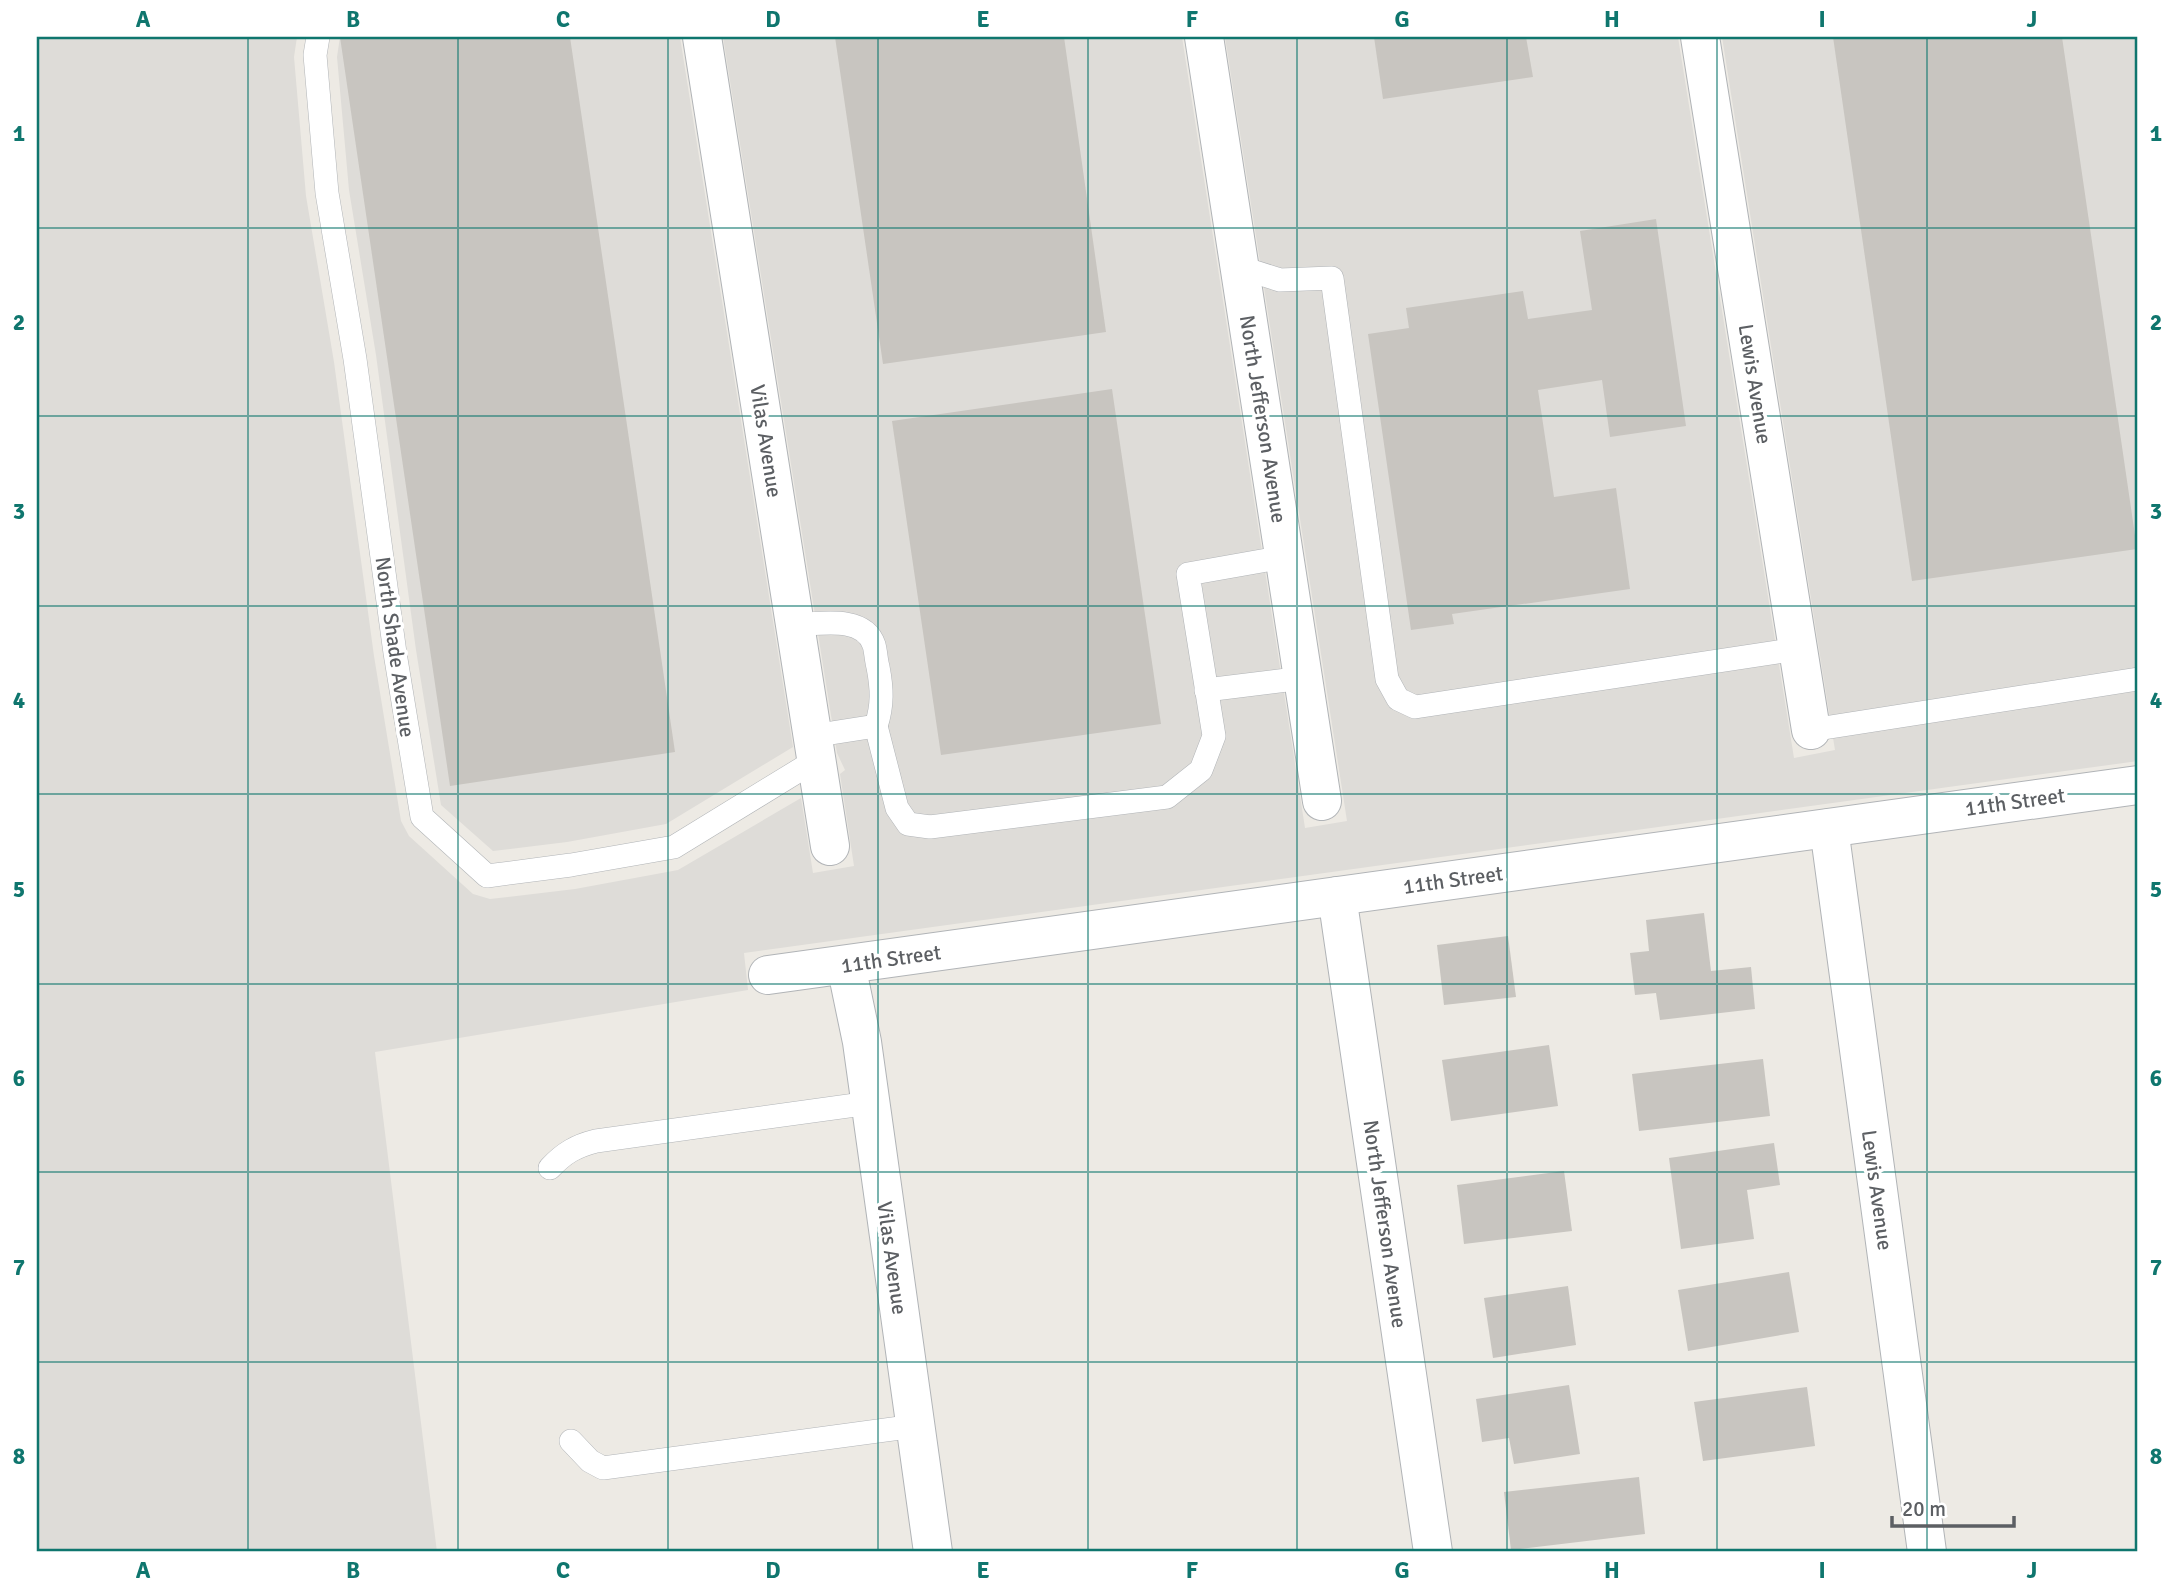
<svg xmlns="http://www.w3.org/2000/svg" width="2175" height="1589" font-family="Signika,sans-serif">
<style>
.industrial{fill:#dedcd8}
.building{fill:#c8c5c0}
.lines{fill:none;stroke-linecap:round;stroke-linejoin:round}
.lane-casing{stroke:#b1b4b7;stroke-width:24}
.street-casing{stroke:#b1b4b7;stroke-width:40}
.lane{stroke:#fff;stroke-width:23}
.street{stroke:#fff;stroke-width:38}
.grid{fill:none;stroke:#0f766e;stroke-width:2;stroke-opacity:0.55}
.labels{text-anchor:middle;dominant-baseline:central;stroke-width:7;stroke-linejoin:round;paint-order:stroke}
.street-label{font-size:21px;fill:#5c5f63;stroke:#fff}
.neatline{fill:none;stroke:#0f766e;stroke-width:2.5}
.grid-label{font-size:23px;text-anchor:middle;font-weight:bold;fill:#0f766e}
</style>
<rect width="100%" height="100%" fill="#edeae4"/>
<!-- industrial -->
<g class="industrial">
<polygon points="37,37 297,37 294,57 306,196 334,362 374,656 401,821 409,836 473,894 490,899 575,889 678,870 801,798 813,873 854,866 840,774 845,770 837,753 723,37 1182,37 1305,828 1347,821 1225,37 1678,37 1794,758 1835,750 1722,37 2138,37 2138,761 744,953 748,990 375,1052 437,1552 37,1552"/>
<polygon points="340,37 680,37 793,747 666,824 567,842 493,851 441,805 416,650 376,355 349,190 337,57"/>
</g>
<!-- building -->
<g class="building">
<polygon points="340,37 570,37 675,752 450,786"/>
<polygon points="835,37 1064,37 1106,332 883,364"/>
<polygon points="1374,37 1526,37 1533,77 1383,99"/>
<polygon points="1833,37 2062,37 2137,549 1912,581"/>
<polygon points="1656,219 1686,426 1610,437 1602,380 1538,390 1554,497 1616,488 1630,589 1452,614 1454,624 1411,630 1368,334 1409,328 1406,308 1523,291 1528,319 1592,310 1580,231"/>
<polygon points="1112,389 1161,724 941,755 892,421"/>
<polygon points="1704,913 1711,971 1751,967 1755,1009 1660,1020 1656,993 1635,995 1630,953 1649,951 1646,920"/>
<polygon points="1508,936 1516,997 1444,1005 1437,945"/>
<polygon points="1549,1045 1558,1106 1451,1121 1442,1060"/>
<polygon points="1763,1059 1770,1116 1639,1131 1632,1074"/>
<polygon points="1774,1143 1780,1185 1747,1190 1754,1239 1681,1249 1669,1158"/>
<polygon points="1564,1171 1572,1231 1464,1244 1457,1185"/>
<polygon points="1789,1272 1799,1332 1688,1351 1678,1290"/>
<polygon points="1568,1286 1576,1345 1493,1358 1484,1298"/>
<polygon points="1569,1385 1580,1454 1514,1464 1509,1438 1482,1442 1476,1399"/>
<polygon points="1807,1387 1815,1446 1703,1461 1694,1402"/>
<polygon points="1639,1477 1645,1534 1511,1550 1504,1492"/>
</g>
<g class="lines">
<defs>
<g id="lane">
<polyline points="318,37 315,55 327,193 355,359 395,653 422,817 487,876 571,865 674,847 816,760"/>
<polyline points="1239,267 1280,280 1332,278 1387,679 1398,699 1415,707 1797,649"/>
<path d="M796 625C820 624 864 615 874 645 876 652 876 660 878 667 882 688 883 705 876 726L812 736"/>
<polyline points="1206,690 1303,678"/>
<polyline points="876,726 897,808 908,824 930,827 1167,797 1201,770 1214,736 1188,574 1284,557"/>
<polyline points="1811,730 2138,679"/>
<path d="M550 1168C564 1153 576 1146 596 1141L870 1103"/>
<polyline points="571,1441 590,1461 603,1468 915,1426"/>
</g>
<g id="street">
<polyline points="702,37 830,846"/>
<polyline points="1204,37 1322,801"/>
<polyline points="1700,37 1811,730"/>
<polyline points="1829,828 1927,1552"/>
<polyline points="1337,896 1433,1552"/>
<polyline points="846,965 862,1042 933,1552"/>
<polyline points="768,975 2138,785"/>
</g>
</defs>
<!-- lane casing -->
<use href="#lane" class="lane-casing"/>
<!-- street casing -->
<use href="#street" class="street-casing"/>
<!-- lane -->
<use href="#lane" class="lane"/>
<!-- street -->
<use href="#street" class="street"/>
</g>
<!-- grid -->
<path class="grid" d="M248 37V1552M458 37V1552M668 37V1552M878 37V1552M1088 37V1552M1297 37V1552M1507 37V1552M1717 37V1552M1927 37V1552M37 228H2138M37 416H2138M37 606H2138M37 794H2138M37 984H2138M37 1172H2138M37 1362H2138"/>
<g class="labels">
<!-- street labels -->
<g class="street-label">
<text transform="translate(1755 384) rotate(81)">Lewis Avenue</text>
<text transform="translate(1263 419) rotate(81)">North Jefferson Avenue</text>
<text transform="translate(766 441) rotate(81)">Vilas Avenue</text>
<text transform="translate(395 647) rotate(82)">North Shade Avenue</text>
<text transform="translate(2015 802) rotate(-8)">11th Street</text>
<text transform="translate(1453 880) rotate(-8)">11th Street</text>
<text transform="translate(891 959) rotate(-8)">11th Street</text>
<text transform="translate(1877 1190) rotate(82)">Lewis Avenue</text>
<text transform="translate(1385 1224) rotate(82)">North Jefferson Avenue</text>
<text transform="translate(892 1258) rotate(82)">Vilas Avenue</text>
</g>
</g>
<!-- border -->
<rect width="2175" height="1589" fill="none" stroke="#ffffff" stroke-width="77"/>
<!-- scale -->
<path d="M1892 1516v10h122v-10" fill="none" stroke="#5c5f63" stroke-width="3.5"/>
<text x="1902" y="1516" font-size="21" fill="#5c5f63" stroke="#ffffff" stroke-width="5" paint-order="stroke">20 m</text>
<rect x="38" y="38" width="2098" height="1512" class="neatline"/>
<g class="grid-label">
<text x="143" y="27">A</text>
<text x="353" y="27">B</text>
<text x="563" y="27">C</text>
<text x="773" y="27">D</text>
<text x="983" y="27">E</text>
<text x="1192" y="27">F</text>
<text x="1402" y="27">G</text>
<text x="1612" y="27">H</text>
<text x="1822" y="27">I</text>
<text x="2032" y="27">J</text>
<text x="19" y="141">1</text>
<text x="2156" y="141">1</text>
<text x="19" y="330">2</text>
<text x="2156" y="330">2</text>
<text x="19" y="519">3</text>
<text x="2156" y="519">3</text>
<text x="19" y="708">4</text>
<text x="2156" y="708">4</text>
<text x="19" y="897">5</text>
<text x="2156" y="897">5</text>
<text x="19" y="1086">6</text>
<text x="2156" y="1086">6</text>
<text x="19" y="1275">7</text>
<text x="2156" y="1275">7</text>
<text x="19" y="1464">8</text>
<text x="2156" y="1464">8</text>
<text x="143" y="1578">A</text>
<text x="353" y="1578">B</text>
<text x="563" y="1578">C</text>
<text x="773" y="1578">D</text>
<text x="983" y="1578">E</text>
<text x="1192" y="1578">F</text>
<text x="1402" y="1578">G</text>
<text x="1612" y="1578">H</text>
<text x="1822" y="1578">I</text>
<text x="2032" y="1578">J</text>
</g>
</svg>
